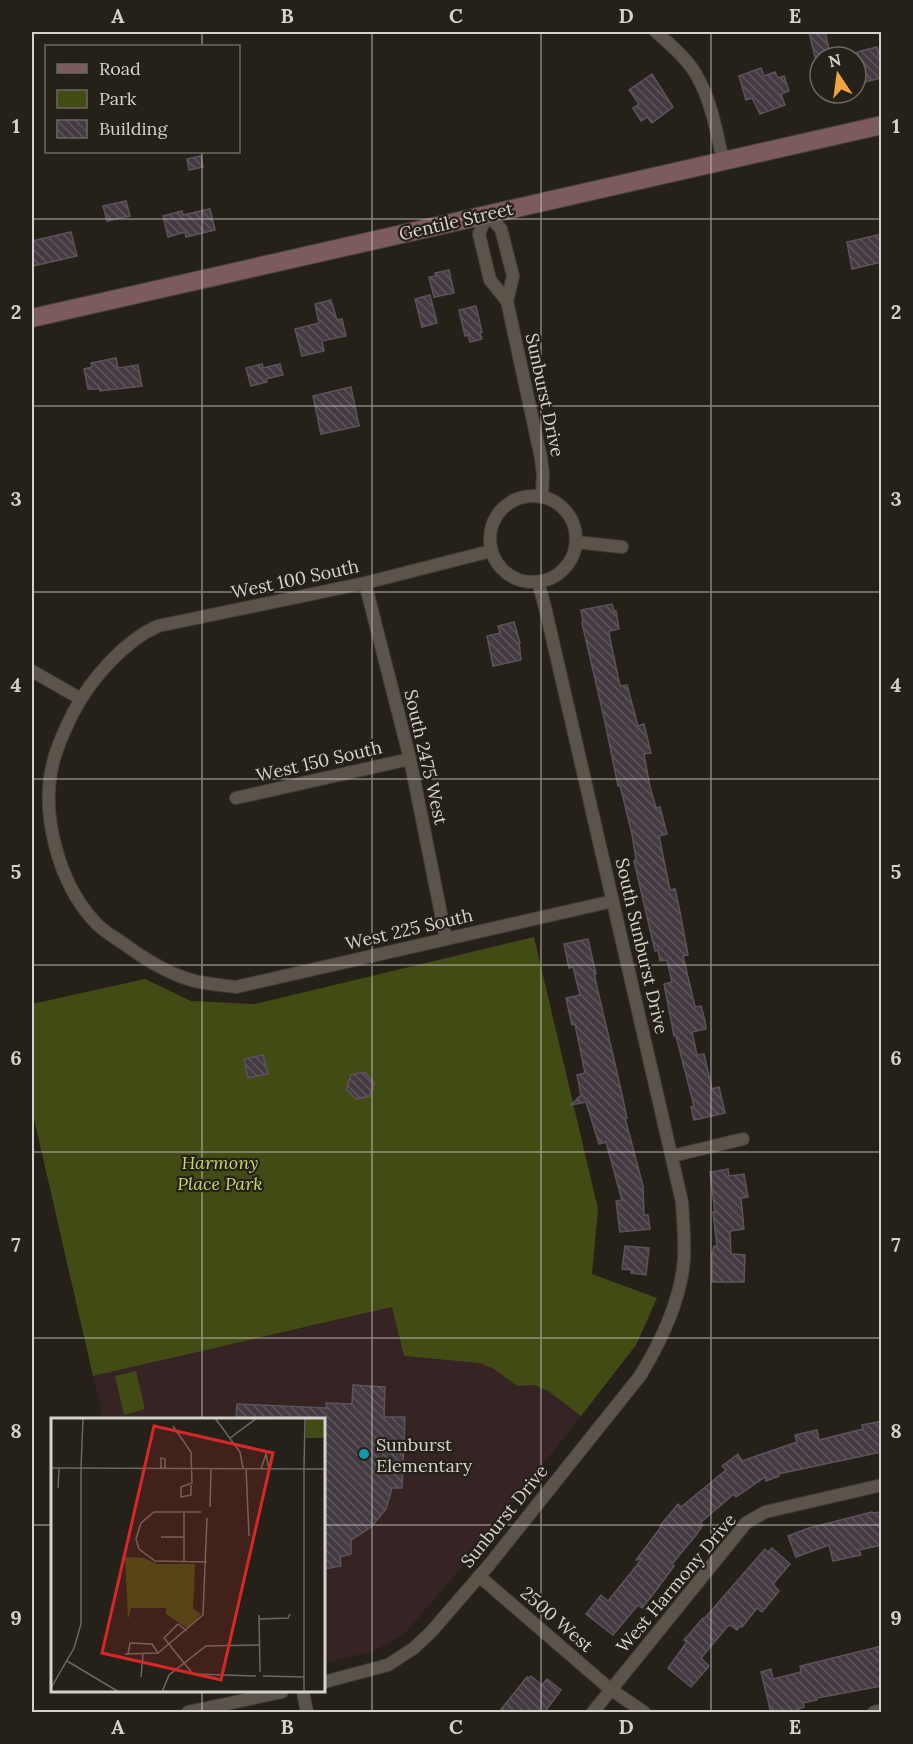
<svg xmlns="http://www.w3.org/2000/svg" width="913" height="1744" font-family="Lora,serif">
<style>
.education{fill:#362323}
.park{fill:#424b14}
.building{fill:url(#building-back-hatch);stroke:#5c535b;stroke-width:1.5}
.lines{fill:none;stroke-linecap:round;stroke-linejoin:round}
.street-casing{stroke:#423e38;stroke-width:14}
.secondary-casing{stroke:#423e38;stroke-width:20}
.street{stroke:#5b544b;stroke-width:12}
.secondary{stroke:#7b5b5d;stroke-width:18}
.grid{fill:none;stroke:#d5d1cc;stroke-width:1.5;stroke-opacity:0.55}
.culture-dot{fill:#0f9aa8;stroke:#262118;stroke-width:2}
.labels{text-anchor:middle;dominant-baseline:central;stroke-width:4.5;stroke-linejoin:round;paint-order:stroke}
.street-label{font-size:18px;fill:#d5d1cc;stroke:#262118}
.park-label{font-size:18px;font-style:italic;fill:#c4db63;stroke:#262118}
.poi-label{font-size:18px;fill:#d5d1cc;stroke:#262118;text-anchor:start}
.inset-road{fill:none;stroke:#6c6760;stroke-width:1.5}
.view{fill:#d62828;fill-opacity:0.15;stroke:#d62828;stroke-width:3}
.inset-edge{fill:none;stroke:#d5d1cc;stroke-width:3}
.neatline{fill:none;stroke:#d5d1cc;stroke-width:2}
.grid-label{font-size:20px;text-anchor:middle;font-weight:bold;fill:#d5d1cc}
</style>
<defs>
<pattern id="building-back-hatch" width="6" height="6" patternUnits="userSpaceOnUse" patternTransform="scale(1.5)"><rect width="6" height="6" fill="#433a42"/><path d="M-1 5l2 2M0 0l6 6M5-1l2 2" fill="none" stroke="#5d555c"/></pattern>
</defs>
<rect width="100%" height="100%" fill="#262118"/>
<!-- education -->
<polygon class="education" points="393,1307 404,1356 479,1363 494,1369 517,1386 534,1385 548,1391 581,1416 464,1565 403,1635 371,1652 324,1663 324,1420 103,1420 93,1376"/>
<!-- park -->
<g class="park">
<polygon points="534,937 598,1209 592,1274 657,1298 636,1345 581,1416 548,1391 534,1385 517,1386 494,1369 479,1363 404,1356 392,1307 93,1376 32,1110 32,1004 145,979 191,1001 255,1004"/>
<polygon points="136,1371 145,1409 124,1415 115,1376"/>
</g>
<!-- building -->
<g class="building">
<polygon points="809,32 825,32 831,57 815,57"/>
<polygon points="877,47 882,66 882,78 864,82 857,52"/>
<polygon points="761,68 764,76 775,72 778,78 784,76 789,91 781,94 785,105 760,114 752,98 746,100 739,76"/>
<polygon points="652,74 673,107 652,123 647,117 641,121 633,108 639,104 629,90"/>
<polygon points="201,156 203,167 189,170 187,159"/>
<polygon points="126,201 130,216 107,221 103,206"/>
<polygon points="210,209 215,230 186,237 185,232 168,237 163,216 182,211 183,215"/>
<polygon points="71,232 77,256 33,266 32,241"/>
<polygon points="882,234 882,262 852,269 847,242"/>
<polygon points="449,270 454,293 434,297 429,277 436,276 435,273"/>
<polygon points="430,295 437,323 422,327 415,299"/>
<polygon points="331,300 337,320 342,319 346,336 322,341 324,351 302,356 295,329 319,323 315,304"/>
<polygon points="476,306 482,332 480,333 482,339 470,342 468,335 465,336 459,310"/>
<polygon points="116,358 118,368 138,365 142,386 100,391 100,389 88,389 84,369 92,367 91,363"/>
<polygon points="262,364 263,368 280,364 283,375 266,379 267,382 251,386 246,368"/>
<polygon points="351,387 359,426 321,434 313,396"/>
<polygon points="612,604 614,611 616,611 619,629 609,631 610,639 620,686 627,685 638,726 644,724 651,753 644,754 650,787 656,808 660,807 667,834 659,836 670,890 675,889 680,912 688,955 683,956 695,1007 701,1006 705,1021 706,1029 692,1032 697,1055 704,1054 712,1089 719,1087 725,1113 694,1120 691,1107 694,1106 676,1036 674,1036 664,984 672,982 667,960 660,961 658,950 655,951 634,861 636,860 632,834 620,785 618,786 605,722 582,623 583,622 581,610"/>
<polygon points="514,622 520,643 519,643 521,660 493,666 487,636 500,633 498,626"/>
<polygon points="588,939 596,974 594,974 619,1081 627,1118 625,1118 643,1186 644,1215 648,1215 650,1229 620,1232 616,1201 622,1200 606,1142 599,1144 586,1102 571,1105 581,1095 577,1075 585,1073 575,1024 572,1025 566,998 580,995 573,967 569,968 564,944"/>
<polygon points="263,1055 268,1074 248,1078 244,1059"/>
<polygon points="365,1072 374,1083 370,1096 356,1099 346,1089 351,1075"/>
<polygon points="728,1169 729,1176 744,1174 748,1197 741,1198 744,1229 730,1231 731,1254 745,1255 744,1282 712,1282 712,1254 714,1246 717,1246 713,1212 715,1212 710,1172"/>
<polygon points="625,1246 649,1248 646,1275 631,1273 632,1270 622,1269"/>
<polygon points="353,1385 385,1387 384,1417 405,1417 402,1488 392,1488 386,1509 371,1527 351,1540 351,1554 340,1557 341,1566 324,1569 324,1420 236,1420 237,1404 327,1408 326,1403 352,1404"/>
<polygon points="882,1421 882,1452 778,1474 779,1476 766,1481 765,1477 736,1497 734,1494 700,1523 703,1525 696,1535 672,1564 674,1566 651,1597 642,1608 638,1605 613,1635 586,1614 601,1595 608,1601 642,1559 636,1560 661,1527 660,1526 678,1504 681,1507 726,1470 722,1466 738,1454 742,1461 797,1442 795,1435 817,1430 819,1440 863,1429 862,1425"/>
<polygon points="872,1512 872,1513 880,1512 882,1545 859,1550 861,1555 833,1561 829,1545 796,1557 788,1536 809,1528"/>
<polygon points="772,1548 790,1564 773,1584 779,1591 762,1612 757,1608 742,1627 740,1626 737,1630 730,1625 727,1627 701,1658 709,1666 691,1687 668,1668 687,1642 684,1640 703,1618 704,1619 765,1549 768,1552"/>
<polygon points="882,1646 882,1686 817,1698 817,1700 803,1703 804,1707 788,1713 771,1713 761,1672 771,1669 773,1679 801,1672 800,1666"/>
<polygon points="531,1676 542,1685 547,1679 561,1690 544,1713 498,1713 527,1677 529,1678"/>
</g>
<g class="lines">
<defs>
<g id="street">
<path d="M656 32C671 45 690 61 699 80 712 104 717 134 723 161"/>
<polyline points="507,301 490,280 479,234 487,214 501,229 513,276 507,301 541,458 543,474 542,497"/>
<circle cx="533" cy="539" r="43"/>
<polyline points="576,542 622,547"/>
<path d="M491 551 365 583 158 626C124 641 90 680 73 713 65 729 57 746 53 763 40 814 59 883 94 921 102 931 116 938 127 946 146 960 168 973 191 980 205 984 221 985 236 987L613 901"/>
<polyline points="365,583 410,759 446,939"/>
<polyline points="32,671 81,699"/>
<polyline points="236,798 410,759"/>
<polyline points="672,1156 743,1139"/>
<polyline points="479,1576 610,1689 644,1712"/>
<path d="M324 1682 388 1665 414 1648 431 1632 489 1565 640 1376C662 1340 681 1300 684 1259 685 1240 683 1221 682 1202L545 607 538 582"/>
<polyline points="303,1692 307,1712"/>
<polyline points="188,1712 282,1692"/>
<polyline points="593,1712 746,1523 765,1512 882,1485"/>
<polyline points="874,1712 882,1710"/>
</g>
<polyline id="secondary" points="32,318 882,125"/>
</defs>
<!-- street casing -->
<use href="#street" class="street-casing"/>
<!-- secondary casing -->
<use href="#secondary" class="secondary-casing"/>
<!-- street -->
<use href="#street" class="street"/>
<!-- secondary -->
<use href="#secondary" class="secondary"/>
</g>
<!-- grid -->
<path class="grid" d="M202 32V46M372 32V1712M541 32V1712M711 32V1712M202 152V1420M32 219H882M32 406H882M32 592H882M32 779H882M32 965H882M32 1152H882M32 1338H882M32 1525H52M324 1525H882M202 1692V1712"/>
<!-- markers -->
<circle class="culture-dot" cx="364" cy="1454" r="6"/>
<g class="labels">
<!-- street labels -->
<g class="street-label">
<text transform="translate(456 221) rotate(-13)">Gentile Street</text>
<text transform="translate(545 395) rotate(78)">Sunburst Drive</text>
<text transform="translate(295 579) rotate(-12)">West 100 South</text>
<text transform="translate(426 757) rotate(77)">South 2475 West</text>
<text transform="translate(319 761) rotate(-13)">West 150 South</text>
<text transform="translate(409 929) rotate(-13)">West 225 South</text>
<text transform="translate(642 946) rotate(77)">South Sunburst Drive</text>
<text transform="translate(504 1516) rotate(-51)">Sunburst Drive</text>
<text transform="translate(676 1583) rotate(-50)">West Harmony Drive</text>
<text transform="translate(557 1619) rotate(41)">2500 West</text>
</g>
<!-- park labels -->
<g class="park-label">
<text x="220" y="1162">Harmony<tspan x="220" dy="21">Place Park</tspan></text>
</g>
<!-- poi labels -->
<g class="poi-label">
<text x="376" y="1444">Sunburst<tspan x="376" dy="21">Elementary</tspan></text>
</g>
</g>
<!-- overview -->
<g transform="translate(51 1418)">
<rect width="274" height="274" fill="#262118"/>
<path d="M255 0H274V20H255ZM74 139 93 140 106 146H144L142 191 150 196 146 202 136 210 115 196V190H80L77 201Z" fill="#424b14"/>
<path class="inset-road" d="M164 0 189 34 192 50M122 8 140 34 141 65 130 69V79L140 77V67M179 20 206 0M0 50 275 51M30 50 32 0M110 50V40L114 41V50M195 50 198 118M210 51 215 36 218 51M253 51V274M253 51 254 0M7 70 8 50M159 89 160 50M150 94H103L90 105 85 121 88 131 104 143 156 144M110 119H134M133 144V95M208 197 209 254M208 201 237 200 239 196M136 213 127 206 113 220 142 256 205 258M74 236 107 235 152 197 156 100M77 236 79 225 101 226 107 235M16 243 68 274M212 258 253 259M90 259 92 236M0 270 23 230 30 206V50M111 274 118 257 155 228 208 227"/>
<path class="view" d="M103 8 222 35 170 262 51 235Z"/>
<rect width="274" height="274" class="inset-edge"/>
</g>
<!-- border -->
<rect width="913" height="1744" fill="none" stroke="#262118" stroke-width="66"/>
<!-- legend -->
<rect x="45" y="45" width="195" height="108" fill="#262118" stroke="#6c6760" stroke-width="1.5"/>
<rect x="57" y="64" width="30" height="9" fill="#7b5b5d" stroke="#6c6760" stroke-width="1.5"/>
<text x="99" y="75" font-size="18" fill="#d5d1cc">Road</text>
<rect x="57" y="90" width="30" height="18" fill="#424b14" stroke="#6c6760" stroke-width="1.5"/>
<text x="99" y="105" font-size="18" fill="#d5d1cc">Park</text>
<rect x="57" y="120" width="30" height="18" fill="url(#building-back-hatch)" stroke="#6c6760" stroke-width="1.5"/>
<text x="99" y="135" font-size="18" fill="#d5d1cc">Building</text>
<!-- north arrow -->
<g transform="translate(838 75) rotate(347)"><circle r="28" fill="#262118" stroke="#6c6760" stroke-width="1.5"/>
<path d="M0-4.5L10 22L0 15L-10 22Z" fill="#f0a63f"/>
<text y="-9" font-size="16" font-weight="bold" text-anchor="middle" fill="#d5d1cc">N</text>
</g>
<rect x="33" y="33" width="847" height="1678" class="neatline"/>
<g class="grid-label">
<text x="118" y="23">A</text>
<text x="287" y="23">B</text>
<text x="456" y="23">C</text>
<text x="626" y="23">D</text>
<text x="795" y="23">E</text>
<text x="16" y="133">1</text>
<text x="896" y="133">1</text>
<text x="16" y="319">2</text>
<text x="896" y="319">2</text>
<text x="16" y="506">3</text>
<text x="896" y="506">3</text>
<text x="16" y="692">4</text>
<text x="896" y="692">4</text>
<text x="16" y="879">5</text>
<text x="896" y="879">5</text>
<text x="16" y="1065">6</text>
<text x="896" y="1065">6</text>
<text x="16" y="1252">7</text>
<text x="896" y="1252">7</text>
<text x="16" y="1438">8</text>
<text x="896" y="1438">8</text>
<text x="16" y="1625">9</text>
<text x="896" y="1625">9</text>
<text x="118" y="1734">A</text>
<text x="287" y="1734">B</text>
<text x="456" y="1734">C</text>
<text x="626" y="1734">D</text>
<text x="795" y="1734">E</text>
</g>
</svg>
